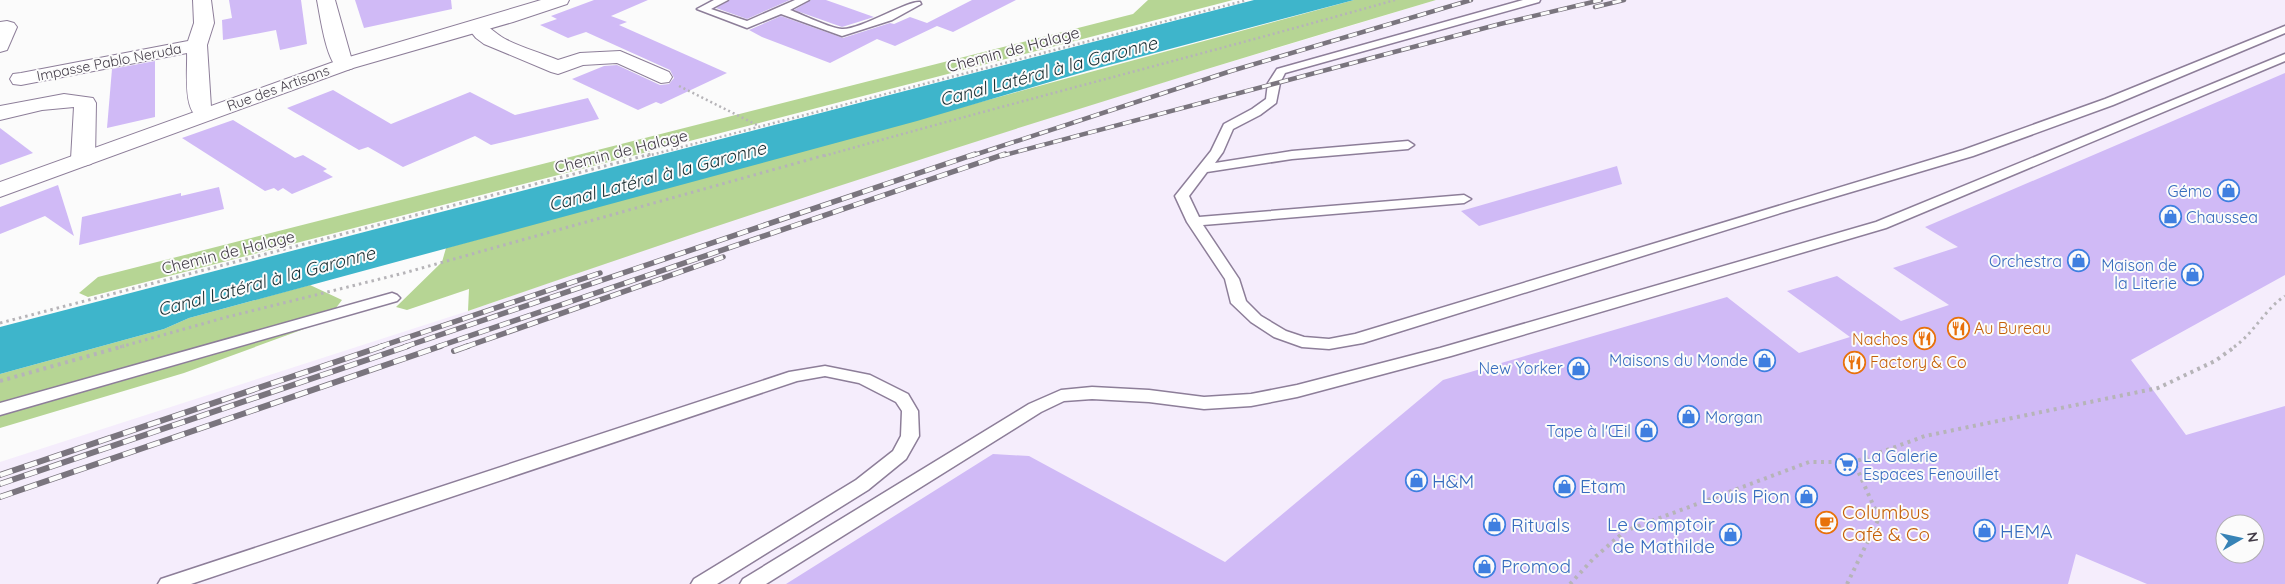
<svg xmlns="http://www.w3.org/2000/svg" width="2285" height="584" font-family="Quicksand,sans-serif">
<style>
.built{fill:#f5edfc;fill-rule:evenodd}
.green{fill:#b6d594}
.water{fill:#3eb5cb}
.building{fill:#d0baf6;fill-rule:evenodd}
.lines{fill:none;stroke-linecap:round;stroke-linejoin:round}
.service-casing{stroke:#8d7e99;stroke-width:3}
.minor-casing{stroke:#8d7e99;stroke-width:2}
.tertiary-casing{stroke:#8d7e99;stroke-width:2}
.path-far2{stroke:#b6b4b8;stroke-width:2.5;stroke-dasharray:2 3;stroke-linecap:butt}
.path-far1{stroke:#b6b4b8;stroke-width:3;stroke-dasharray:2.5 4;stroke-linecap:butt}
.path{stroke:#b6b4b8;stroke-width:4;stroke-dasharray:3 4.5;stroke-linecap:butt}
.service{fill:#fff;fill-rule:evenodd}
.minor{fill:#fff;fill-rule:evenodd}
.tertiary{fill:#fff;fill-rule:evenodd}
.rail-far2-casing{stroke:#7a757e;stroke-width:4.5}
.rail-far1-casing{stroke:#7a757e;stroke-width:5.5}
.rail-casing{stroke:#7a757e;stroke-width:6}
.rail-far2{stroke:#fbfbfb;stroke-width:3;stroke-dasharray:9;stroke-linecap:butt}
.rail-far1{stroke:#fbfbfb;stroke-width:4;stroke-dasharray:11;stroke-linecap:butt}
.rail{stroke:#fbfbfb;stroke-width:4.5;stroke-dasharray:13;stroke-linecap:butt}
.labels{text-anchor:middle;dominant-baseline:central;stroke-width:4;stroke-linejoin:round;paint-order:stroke}
.far-street-label{font-size:14px;fill:#413a46;stroke:#fbfbfb}
.street-label{font-size:16px;fill:#413a46;stroke:#fbfbfb}
.shop-label{font-size:16px;fill:#366cbe;stroke:#fbfbfb;text-anchor:end}
.food-label{font-size:16px;fill:#c56008;stroke:#fbfbfb;text-anchor:start}
.water-label{font-size:18px;font-style:italic;fill:#192e32;stroke:#fbfbfb}
.near-shop-label{font-size:19px;fill:#366cbe;stroke:#fbfbfb;text-anchor:start}
.near-food-label{font-size:19px;fill:#c56008;stroke:#fbfbfb;text-anchor:start}
</style>
<rect width="100%" height="100%" fill="#fbfbfb"/>
<!-- built -->
<path class="built" d="M1436 0H2285V584H0V462L468 311 721 223 1095 103ZM2225 524H2255V554H2225Z"/>
<!-- green -->
<g class="green">
<polygon points="1148,0 1233,0 88,297 79,293 98,277 1133,14"/>
<path d="M1354 0H1436C1111 96 788 200 468 311L469 289 407 310 396 307 442 262 446 248Z"/>
<polygon points="310,285 342,300 326,321 184,373 0,428 0,374 164,329 189,318"/>
</g>
<!-- water -->
<polygon class="water" points="1254,0 1354,0 1087,71 917,121 189,318 164,329 0,374 0,327"/>
<!-- building -->
<g class="building">
<polygon points="229,0 301,0 307,44 280,50 276,30 223,40 222,20 232,18"/>
<polygon points="355,0 451,0 452,9 364,28"/>
<polygon points="594,0 648,0 611,16 627,22 619,25 727,73 661,104 656,102 638,110 572,79 604,66 617,65 660,85 669,84 674,78 670,70 586,32 568,38 540,25 557,19 551,16"/>
<polygon points="730,0 790,0 747,19 716,8"/>
<polygon points="811,0 826,0 874,17 842,27 794,10"/>
<polygon points="972,0 1016,0 953,32 937,26 895,46 877,39 830,63 762,37 749,30 781,16 843,38 890,23 894,24 910,17 927,23"/>
<polygon points="155,61 155,117 107,128 112,69"/>
<path d="M2285 73V275L2131 360 2186 435 2285 406V584H2147L2076 554 2068 584H786L993 454 1029 456 1225 562 1443 380 1727 297 1799 353 1850 337 1787 291 1837 276 1901 321 1949 305 1893 268 1958 247 1925 227ZM2225 524H2255V554H2225Z"/>
<polygon points="333,90 391,124 470,92 515,115 588,98 599,119 491,145 475,136 403,167 368,147 359,150 287,108"/>
<polygon points="233,120 295,158 303,155 327,169 323,171 333,177 292,194 283,188 278,191 274,188 265,191 182,138"/>
<polygon points="0,128 33,153 0,165"/>
<polygon points="1617,166 1622,184 1479,226 1461,211"/>
<polygon points="58,185 74,236 45,216 0,234 0,207"/>
<polygon points="219,187 224,209 79,245 82,217 181,193 181,196"/>
</g>
<g class="lines">
<defs>
<g id="service">
<path d="M714 0H728L711 9 747 21 795 0H809L790 10C801 14 832 29 842 29 860 30 908 0 920 2L921 4 892 20 842 36 781 14 747 28 697 9Z"/>
<polygon points="1523,0 1540,0 1539,2 1285,73 1280,83 1276,103 1260,115 1233,129 1223,152 1215,163 1292,151 1408,141 1414,145 1408,149 1292,159 1207,172 1189,196 1199,217 1464,195 1471,199 1464,203 1203,225 1239,279 1246,301 1261,316 1286,331 1304,337 1329,339 1355,334 1963,150 2105,99 2285,26 2285,33 2113,105 1973,156 1787,211 1363,343 1329,349 1302,347 1274,337 1251,322 1231,303 1225,279 1187,222 1175,196 1211,151 1224,124 1252,109 1266,99 1268,83 1277,69"/>
<polygon points="2285,54 2285,61 1886,228 1451,356 1297,397 1251,406 1204,409 1149,402 1092,399 1064,401 1041,412 766,584 740,584 743,579 1029,404 1061,390 1092,387 1149,390 1204,397 1251,394 1297,385 1440,348 1876,222"/>
<polygon points="392,293 397,295 400,298 397,301 0,415 0,403"/>
<polygon points="825,366 870,375 908,394 918,411 919,436 906,459 868,490 717,584 691,584 694,579 856,480 893,451 901,436 902,411 896,402 859,383 825,376 797,381 191,584 158,584 161,579 789,372"/>
</g>
<g id="minor">
<path d="M193 0H211L214 23 207 45 211 107 216 114 213 119C180 127 188 74 187 53L21 85 13 84 10 79 13 74 21 73 188 41 194 23Z"/>
<path d="M317 0H335L351 57 356 64 353 68C348 70 343 71 338 68 326 60 320 15 317 0Z"/>
<polygon points="7,21 14,23 17,27 7,50 0,52 0,22"/>
<path d="M477 21C488 24 496 35 507 40 523 48 541 53 558 60L580 53 620 51 669 72 672 77 669 82 661 83 617 63 583 65 558 74 551 72 484 44 476 38 467 27 470 23Z"/>
<polygon points="64,94 93,98 96,103 95,159 91,164 83,166 75,164 71,159 74,107 42,110 0,120 0,106"/>
</g>
<polygon id="tertiary" points="541,0 569,0 567,4 513,22 353,68 0,197 0,182 339,60"/>
</defs>
<!-- service casing -->
<use href="#service" class="service-casing"/>
<!-- minor casing -->
<use href="#minor" class="minor-casing"/>
<!-- tertiary casing -->
<use href="#tertiary" class="tertiary-casing"/>
<!-- path-far2 -->
<g class="path-far2">
<polyline points="679,86 759,126"/>
<polyline points="647,156 1247,0"/>
<path d="M824 156C1014 102 1205 54 1395 0"/>
</g>
<!-- path-far1 -->
<g class="path-far1">
<polyline points="0,323 651,154"/>
<polyline points="120,347 227,317 404,273 829,154"/>
<path d="M2234 347C2254 333 2265 309 2285 296"/>
</g>
<!-- path -->
<g class="path">
<polyline points="0,381 124,346"/>
<polyline points="1570,584 1594,558 1625,531 1809,462 1854,462 1925,436 2158,388 2215,361 2236,346"/>
<polyline points="1847,584 1879,518 1854,462"/>
</g>
<!-- service -->
<use href="#service" class="service"/>
<!-- minor -->
<use href="#minor" class="minor"/>
<!-- tertiary -->
<use href="#tertiary" class="tertiary"/>
<defs>
<g id="rail-far2">
<polyline points="1595,7 1624,0"/>
<polyline points="971,156 1231,71 1471,0"/>
<polyline points="1001,156 1500,24 1601,0"/>
</g>
<g id="rail-far1">
<polyline points="379,347 600,273"/>
<polyline points="404,347 975,154"/>
<polyline points="437,347 1005,154"/>
<polyline points="465,347 723,257"/>
</g>
<g id="rail">
<polyline points="454,351 468,346"/>
<polyline points="0,475 383,346"/>
<polyline points="0,484 408,346"/>
<polyline points="0,497 441,346"/>
</g>
</defs>
<!-- rail-far2 casing -->
<use href="#rail-far2" class="rail-far2-casing"/>
<!-- rail-far1 casing -->
<use href="#rail-far1" class="rail-far1-casing"/>
<!-- rail casing -->
<use href="#rail" class="rail-casing"/>
<!-- rail-far2 -->
<use href="#rail-far2" class="rail-far2"/>
<!-- rail-far1 -->
<use href="#rail-far1" class="rail-far1"/>
<!-- rail -->
<use href="#rail" class="rail"/>
</g>
<!-- icons -->
<defs>
<symbol id="shop-ring" viewBox="-11 -11 22 22"><circle r="9.5" fill="#fbfbfb" stroke="#3f7fe0" stroke-width="1.5"/><path d="M-5-2.5h2.3a2.7 3.5 0 0 1 5.4 0H5L5.5 6h-11ZM-1.5-2.5h3a1.5 2.3 0 0 0-3 0Z" fill="#3f7fe0"/></symbol>
<symbol id="restaurant-ring" viewBox="-11 -11 22 22"><circle r="9.5" fill="#fbfbfb" stroke="#e8710a" stroke-width="1.5"/><path d="M-5-6h1v4h1v-4h1v4h1v-4h1v5L-1.5 .5V6h-2V.5L-5-1ZM5-6V6H3V1.5H1.5Q1.5-4 5-6Z" fill="#e8710a"/></symbol>
<symbol id="supermarket-ring" viewBox="-11 -11 22 22"><circle r="9.5" fill="#fbfbfb" stroke="#3f7fe0" stroke-width="1.5"/><path d="M-6-5.5h2.5l.6 2H6L4.5 2H-2.5L-4.4-4H-6ZM-1.5 3.2a1.3 1.3 0 1 0 .1 0ZM3 3.2a1.3 1.3 0 1 0 .1 0Z" fill="#3f7fe0"/></symbol>
<symbol id="cafe-ring" viewBox="-11 -11 22 22"><circle r="9.5" fill="#fbfbfb" stroke="#e8710a" stroke-width="1.5"/><path d="M-5.5-4.5H6V0H3Q3 3.5 0 3.5H-2.5Q-5.5 3.5-5.5 0ZM3-3.2v2h1.7v-2ZM-6 4.5H4V6H-6Z" fill="#e8710a"/></symbol>
</defs>
<g fill-rule="evenodd">
<use href="#shop-ring" x="2216" y="178" width="25" height="25"/>
<use href="#shop-ring" x="2158" y="204" width="25" height="25"/>
<use href="#shop-ring" x="2066" y="248" width="25" height="25"/>
<use href="#shop-ring" x="2180" y="262" width="25" height="25"/>
<use href="#restaurant-ring" x="1946" y="316" width="25" height="25"/>
<use href="#restaurant-ring" x="1912" y="326" width="25" height="25"/>
<use href="#shop-ring" x="1752" y="348" width="25" height="25"/>
<use href="#restaurant-ring" x="1842" y="350" width="25" height="25"/>
<use href="#shop-ring" x="1566" y="356" width="25" height="25"/>
<use href="#shop-ring" x="1676" y="404" width="25" height="25"/>
<use href="#shop-ring" x="1634" y="418" width="25" height="25"/>
<use href="#supermarket-ring" x="1834" y="452" width="25" height="25"/>
<use href="#shop-ring" x="1404" y="468" width="25" height="25"/>
<use href="#shop-ring" x="1552" y="474" width="25" height="25"/>
<use href="#shop-ring" x="1794" y="484" width="25" height="25"/>
<use href="#cafe-ring" x="1814" y="510" width="25" height="25"/>
<use href="#shop-ring" x="1482" y="512" width="25" height="25"/>
<use href="#shop-ring" x="1972" y="518" width="25" height="25"/>
<use href="#shop-ring" x="1718" y="522" width="25" height="25"/>
<use href="#shop-ring" x="1472" y="554" width="25" height="25"/>
</g>
<g class="labels">
<!-- far-street labels -->
<g class="far-street-label">
<text transform="translate(109 62) rotate(-11)">Impasse Pablo Neruda</text>
<text transform="translate(278 88) rotate(-20)">Rue des Artisans</text>
</g>
<!-- street labels -->
<g class="street-label">
<text transform="translate(1013 49) rotate(-15)">Chemin de Halage</text>
<text transform="translate(621 151) rotate(-14)">Chemin de Halage</text>
<text transform="translate(228 252) rotate(-14)">Chemin de Halage</text>
</g>
<!-- shop labels -->
<g class="shop-label">
<text x="2212" y="191">Gémo</text>
<text x="2186" y="217" text-anchor="start">Chaussea</text>
<text x="2062" y="261">Orchestra</text>
<text x="2177" y="265">Maison de<tspan x="2177" dy="18">la Literie</tspan></text>
<text x="1748" y="360">Maisons du Monde</text>
<text x="1563" y="368">New Yorker</text>
<text x="1705" y="417" text-anchor="start">Morgan</text>
<text x="1631" y="431">Tape à l'Œil</text>
<text x="1863" y="456" text-anchor="start">La Galerie<tspan x="1863" dy="18">Espaces Fenouillet</tspan></text>
</g>
<!-- food labels -->
<g class="food-label">
<text x="1974" y="328">Au Bureau</text>
<text x="1908" y="339" text-anchor="end">Nachos</text>
<text x="1870" y="362">Factory &amp; Co</text>
</g>
<!-- water labels -->
<g class="water-label">
<text transform="translate(1048 71) rotate(-15)">Canal Latéral à la Garonne</text>
<text transform="translate(657 176) rotate(-15)">Canal Latéral à la Garonne</text>
<text transform="translate(266 281) rotate(-15)">Canal Latéral à la Garonne</text>
</g>
<!-- near-shop labels -->
<g class="near-shop-label">
<text x="1432" y="481">H&amp;M</text>
<text x="1580" y="486">Etam</text>
<text x="1790" y="496" text-anchor="end">Louis Pion</text>
<text x="1715" y="524" text-anchor="end">Le Comptoir<tspan x="1715" dy="22">de Mathilde</tspan></text>
<text x="1511" y="525">Rituals</text>
<text x="2000" y="531">HEMA</text>
<text x="1501" y="566">Promod</text>
</g>
<!-- near-food labels -->
<g class="near-food-label">
<text x="1842" y="512">Columbus<tspan x="1842" dy="22">Café &amp; Co</tspan></text>
</g>
</g>
<!-- north arrow -->
<g transform="translate(2240 539) rotate(81)"><circle r="24" fill="#fbfbfb" stroke="#b1aeb3"/>
<path d="M0-4L9 19L0 12L-9 19Z" fill="#3783b6"/>
<text y="-8" font-size="14" font-weight="bold" text-anchor="middle" fill="#413a46">N</text>
</g>
</svg>
